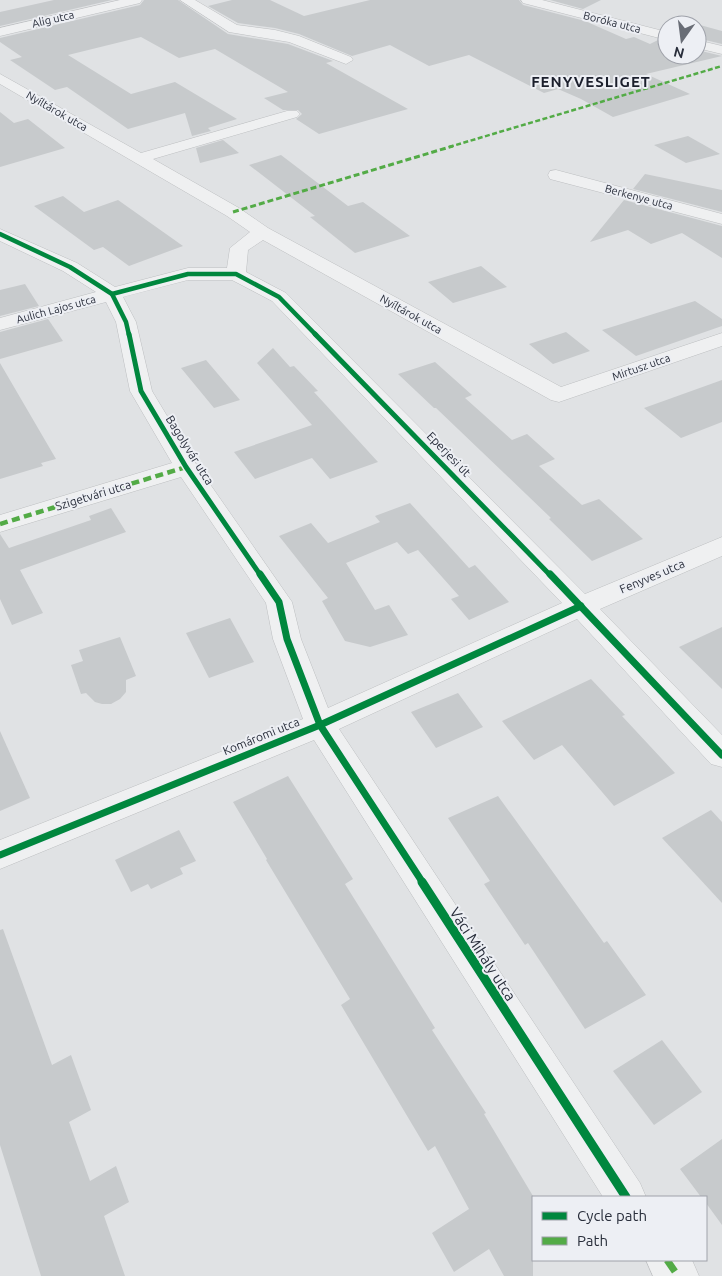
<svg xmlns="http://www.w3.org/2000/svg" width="722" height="1276" font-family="Ubuntu,sans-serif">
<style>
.building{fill:#c7cacc}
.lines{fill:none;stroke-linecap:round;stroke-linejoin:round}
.minor-casing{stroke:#bdbfc1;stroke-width:1}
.minor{fill:#eff0f1;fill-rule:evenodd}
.quiet-far3{stroke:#53ab46;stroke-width:2.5;stroke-dasharray:5 2.5;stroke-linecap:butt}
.quiet-far2{stroke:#53ab46;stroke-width:3;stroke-dasharray:6 3;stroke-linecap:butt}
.quiet-far1{stroke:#53ab46;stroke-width:4.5;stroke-dasharray:8 4.5;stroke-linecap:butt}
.quiet{stroke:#53ab46;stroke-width:7;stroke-dasharray:14 7;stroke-linecap:butt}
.cycleway-far3-casing{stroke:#edeff4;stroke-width:6}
.cycleway-far2-casing{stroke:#edeff4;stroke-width:8}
.cycleway-far1-casing{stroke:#edeff4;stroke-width:10}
.cycleway-casing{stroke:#edeff4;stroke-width:12}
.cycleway-far3{stroke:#00873e;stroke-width:4.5}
.cycleway-far2{stroke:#00873e;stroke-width:5}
.cycleway-far1{stroke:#00873e;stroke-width:7}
.cycleway{stroke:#00873e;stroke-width:9}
.labels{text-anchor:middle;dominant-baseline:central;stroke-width:4;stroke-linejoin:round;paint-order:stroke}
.far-street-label{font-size:11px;fill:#292e3b;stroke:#edeff4}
.street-label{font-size:12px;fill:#292e3b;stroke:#edeff4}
.far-district-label{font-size:15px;font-weight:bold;letter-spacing:1px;fill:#1b1f2c;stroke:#edeff4}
.near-street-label{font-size:15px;fill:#292e3b;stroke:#edeff4}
</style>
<rect width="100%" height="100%" fill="#e0e2e4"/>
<!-- building -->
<g class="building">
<polygon points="54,0 112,0 0,26 0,12"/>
<polygon points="144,0 178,0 228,34 288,44 333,61 326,63 408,109 319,134 296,119 302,114 298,110 283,110 264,98 288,92 215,49 179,58 141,37 68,55 131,94 175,82 237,119 208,128 211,131 192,136 185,113 128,129 67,87 55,90 10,60 22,57 0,42 0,38 140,5"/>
<polygon points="232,0 270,0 304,16 370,0 519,0 523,5 585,21 626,39 634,37 650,44 658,40 667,42 667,55 697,55 697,50 722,56 646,74 690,94 613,117 581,99 558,89 544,93 469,55 429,66 390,45 352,56 299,34 275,28 238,23 208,6"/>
<polygon points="550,0 601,0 583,9"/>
<polygon points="689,22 722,31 722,44 697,38 697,25 684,25"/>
<polygon points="0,112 14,123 28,119 65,148 0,167"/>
<polygon points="688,136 720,154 686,163 654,145"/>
<polygon points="223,140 239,153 200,163 196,148"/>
<polygon points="281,155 348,206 363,202 410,236 355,253 310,217 315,216 249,165"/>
<polygon points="645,174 722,190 722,212 633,189"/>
<polygon points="63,196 84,212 118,200 183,246 129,266 103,247 94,250 34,206"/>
<polygon points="624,200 722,226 722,258 682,233 651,244 628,230 590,242"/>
<polygon points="481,266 507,287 453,303 428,282"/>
<polygon points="25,284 39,306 0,316 0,290"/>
<polygon points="695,301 722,319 722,326 636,356 602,330"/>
<polygon points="48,319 63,341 0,359 0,332"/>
<polygon points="566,332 590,351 553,364 529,344"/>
<polygon points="273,348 290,367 294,366 318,391 314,392 378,462 330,479 312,458 255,479 234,452 312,425 257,363"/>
<polygon points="206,360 240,400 214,408 181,368"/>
<polygon points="435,362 472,395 465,398 512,440 527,434 555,459 539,466 582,505 599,499 643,539 592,561 549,519 551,518 436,408 434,408 398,374"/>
<polygon points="0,363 56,459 41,463 43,466 0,479"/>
<polygon points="722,380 722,422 681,438 644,408"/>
<polygon points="410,503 469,568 475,565 509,602 469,620 451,599 459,596 418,550 408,554 397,542 346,563 375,610 389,605 408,635 370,647 345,641 322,601 328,598 279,536 311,523 328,543 380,522 375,516"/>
<polygon points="111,508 126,532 20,570 43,613 12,625 0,599 0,534 9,548 91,520 89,516"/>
<polygon points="230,618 254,662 209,678 186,633"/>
<polygon points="722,627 722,689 679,647"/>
<polygon points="120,637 136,676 126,680 126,692 120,699 111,704 102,704 95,702 86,693 81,694 71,665 83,661 79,650"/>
<polygon points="591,679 625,715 622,716 675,773 614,806 562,745 534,760 502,721"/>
<polygon points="458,693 483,727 436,748 411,712"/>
<polygon points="0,731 30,798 0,811"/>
<polygon points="288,776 353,879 345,884 435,1028 432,1030 486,1113 484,1114 533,1196 533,1276 504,1276 489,1249 454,1272 432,1233 469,1209 435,1146 428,1151 341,1005 350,999 266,860 267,859 233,802"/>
<polygon points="498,796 604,943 607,941 646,995 585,1029 528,943 525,945 484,884 490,881 448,818"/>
<polygon points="711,810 722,822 722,903 662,838"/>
<polygon points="179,830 196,861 180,868 183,874 151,889 148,884 131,892 115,860"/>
<polygon points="3,929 52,1065 71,1055 91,1110 69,1122 90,1181 116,1166 129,1202 104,1216 125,1276 41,1276 0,1145 0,930"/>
<polygon points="662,1040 702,1092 654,1125 613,1071"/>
<polygon points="722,1139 722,1225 706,1203 706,1197 701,1197 680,1169"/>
</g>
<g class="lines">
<defs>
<g id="minor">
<polygon points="120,0 142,0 140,3 0,36 0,28"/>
<polygon points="180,0 195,0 237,25 275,30 299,36 351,57 353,60 346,64 289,42 229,32"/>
<polygon points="521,0 542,0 667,32 667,40 523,3"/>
<polygon points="697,40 722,46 722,54 697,48"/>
<path d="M0 74 141 153 287 111H297L300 114 297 117 153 159 239 208 268 228 561 387 722 333V346L559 402 551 400 263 240 248 250 246 272 286 293 585 594 722 537V556L600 609 722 735V767L711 764 577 619 339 729 640 1183 646 1197H603L314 740 0 869V840L303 719 273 639 266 603 181 477 0 532V515L172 463 130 391 116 322 106 302 0 330V318L96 292 63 271 0 241V229L77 263 115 287 188 268H227L230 248 250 232 227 216 0 84ZM188 280H232L272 301 562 603 328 708 301 639 292 602 196 464 152 391 136 322 123 297Z"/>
<polygon points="556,170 722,214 722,224 550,179 548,175 550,171"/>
<polygon points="646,1260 692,1260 699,1276 653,1276"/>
</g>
</defs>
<!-- minor casing -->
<use href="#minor" class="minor-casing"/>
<!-- minor -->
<use href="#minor" class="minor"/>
<!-- quiet-far3 -->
<polyline class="quiet-far3" points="449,147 722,66"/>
<!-- quiet-far2 -->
<polyline class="quiet-far2" points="233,212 453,146"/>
<!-- quiet-far1 -->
<polyline class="quiet-far1" points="0,524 186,467"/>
<!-- quiet -->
<polyline class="quiet" points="667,1260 678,1276"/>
<defs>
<g id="cycleway-far3">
<polyline points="0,234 70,267 112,294 126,322 129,335"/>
<polyline points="112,294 188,274 236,274 279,297 316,335"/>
</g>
<g id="cycleway-far2">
<polyline points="129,334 141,391 186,467 261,576"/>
<polyline points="315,334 551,576"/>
</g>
<g id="cycleway-far1">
<polyline points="260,574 279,602 287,639 320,725 423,883"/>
<polyline points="550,574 722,755"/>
<polyline points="0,855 320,725 581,606"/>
</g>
<polyline id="cycleway" points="422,882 626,1197"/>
</defs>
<!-- cycleway-far3 casing -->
<use href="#cycleway-far3" class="cycleway-far3-casing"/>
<!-- cycleway-far2 casing -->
<use href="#cycleway-far2" class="cycleway-far2-casing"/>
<!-- cycleway-far1 casing -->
<use href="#cycleway-far1" class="cycleway-far1-casing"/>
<!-- cycleway casing -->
<use href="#cycleway" class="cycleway-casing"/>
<!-- cycleway-far3 -->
<use href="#cycleway-far3" class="cycleway-far3"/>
<!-- cycleway-far2 -->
<use href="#cycleway-far2" class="cycleway-far2"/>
<!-- cycleway-far1 -->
<use href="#cycleway-far1" class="cycleway-far1"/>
<!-- cycleway -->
<use href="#cycleway" class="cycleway"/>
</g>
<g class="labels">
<!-- far-street labels -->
<g class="far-street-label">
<text transform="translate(53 19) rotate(-13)">Alig utca</text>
<text transform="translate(612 22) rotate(14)">Boróka utca</text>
<text transform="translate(57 111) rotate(30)">Nyíltárok utca</text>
<text transform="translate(639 197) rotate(15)">Berkenye utca</text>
<text transform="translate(56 309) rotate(-15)">Aulich Lajos utca</text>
<text transform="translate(411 314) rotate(29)">Nyíltárok utca</text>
<text transform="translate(641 367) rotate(-19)">Mirtusz utca</text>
</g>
<!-- street labels -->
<g class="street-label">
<text transform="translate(190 450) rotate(58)">Bagolyvár utca</text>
<text transform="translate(449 454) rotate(46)">Eperjesi út</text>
<text transform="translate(93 495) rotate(-17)">Szigetvári utca</text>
<text transform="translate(652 576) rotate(-23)">Fenyves utca</text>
<text transform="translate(261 736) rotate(-22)">Komáromi utca</text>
</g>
<!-- far-district labels -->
<g class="far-district-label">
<text x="591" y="81">FENYVESLIGET</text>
</g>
<!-- near-street labels -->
<g class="near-street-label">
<text transform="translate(483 954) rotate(57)">Váci Mihály utca</text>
</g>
</g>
<!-- legend -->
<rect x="532" y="1196" width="175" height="65" fill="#edeff4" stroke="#9fa2aa"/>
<rect x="542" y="1212" width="25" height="8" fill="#00873e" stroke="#9fa2aa"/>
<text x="577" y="1221" font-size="15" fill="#292e3b">Cycle path</text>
<rect x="542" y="1237" width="25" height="8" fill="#53ab46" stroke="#9fa2aa"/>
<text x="577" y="1246" font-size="15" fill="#292e3b">Path</text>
<!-- north arrow -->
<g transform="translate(682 40) rotate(194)"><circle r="24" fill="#edeff4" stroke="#9fa2aa"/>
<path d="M0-4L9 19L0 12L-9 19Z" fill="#696d76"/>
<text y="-8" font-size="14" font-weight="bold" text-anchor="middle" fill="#292e3b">N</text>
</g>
</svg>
